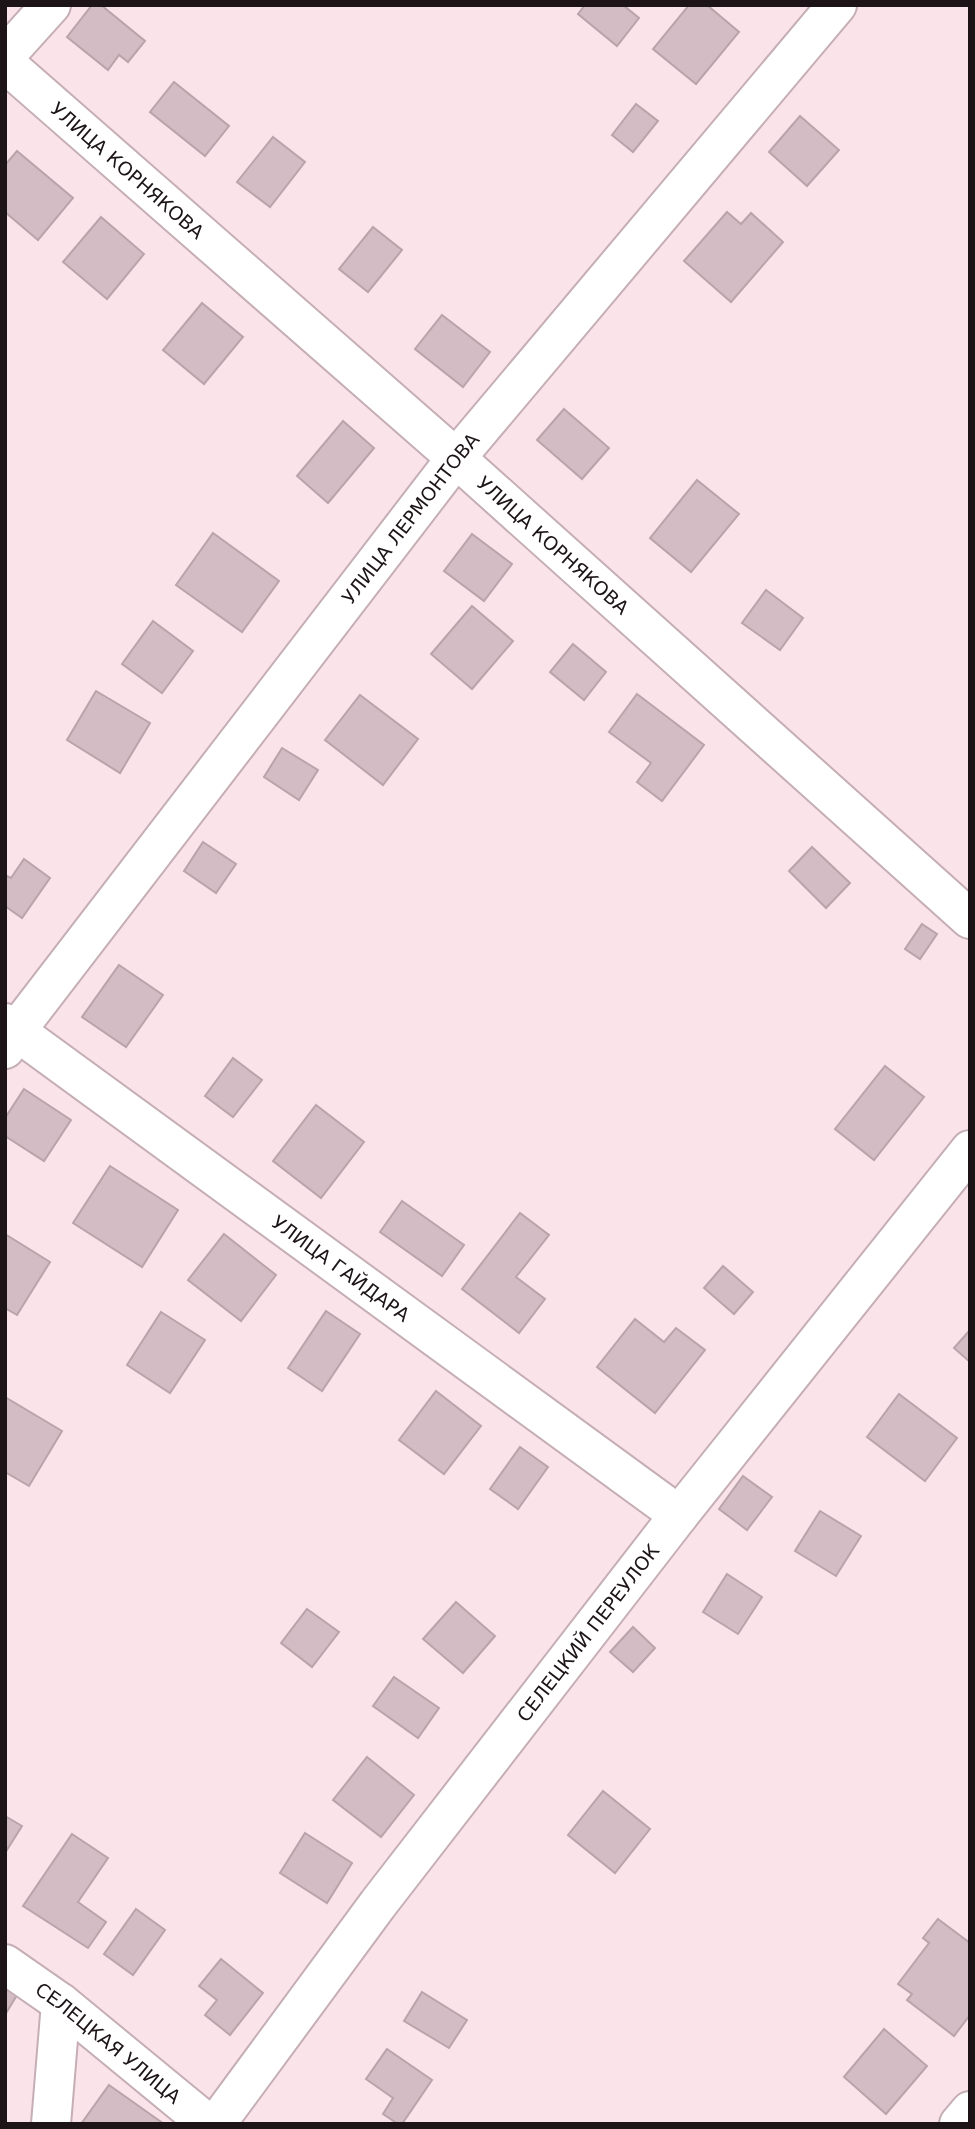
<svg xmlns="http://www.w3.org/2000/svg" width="975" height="2129" font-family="'DejaVu Sans',sans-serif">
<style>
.building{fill:#d3bcc3;stroke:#baa4ab;stroke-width:2}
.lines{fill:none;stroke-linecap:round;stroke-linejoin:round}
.minor-casing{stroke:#c5aeb5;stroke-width:42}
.minor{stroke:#fff;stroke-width:38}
.labels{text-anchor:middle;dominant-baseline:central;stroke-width:5;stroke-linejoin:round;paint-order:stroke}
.street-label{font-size:19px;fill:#1c1417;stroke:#fbe3ea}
</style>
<rect width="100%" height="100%" fill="#fbe3ea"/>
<!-- building -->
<g class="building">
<polygon points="92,5 101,5 145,41 128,62 119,55 108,70 67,37"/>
<polygon points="585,5 623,5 639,18 617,46 578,14"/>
<polygon points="689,5 707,5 739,32 696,84 653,49"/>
<polygon points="174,82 229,126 205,156 150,112"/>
<polygon points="636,104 658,121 633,152 612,135"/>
<polygon points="800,116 839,150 807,186 769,152"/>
<polygon points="273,137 305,162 270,207 237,182"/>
<polygon points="17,151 73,198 38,240 5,212 5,165"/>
<polygon points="727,212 741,224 751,213 783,242 731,302 684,261"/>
<polygon points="101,217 144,254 107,299 63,262"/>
<polygon points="373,227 402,250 368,292 339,269"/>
<polygon points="202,303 243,337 204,384 163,350"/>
<polygon points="442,315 490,352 463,387 415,349"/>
<polygon points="564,409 609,448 582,479 537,440"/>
<polygon points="343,421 374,448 328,503 297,476"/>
<polygon points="697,480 739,514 691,572 650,538"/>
<polygon points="213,533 279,581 242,632 176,585"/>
<polygon points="472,534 512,564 484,601 444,571"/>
<polygon points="766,590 803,618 780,650 742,623"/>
<polygon points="472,606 513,641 472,689 431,654"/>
<polygon points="153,621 193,651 162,693 122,664"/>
<polygon points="573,644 606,672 584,700 550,672"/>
<polygon points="96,691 150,723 120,773 67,740"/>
<polygon points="637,694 704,745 662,801 637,782 651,763 609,732"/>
<polygon points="360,695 418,739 383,785 325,740"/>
<polygon points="282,748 318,770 299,800 264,777"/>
<polygon points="203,842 236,864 216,893 184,871"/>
<polygon points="812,847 850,883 826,908 789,871"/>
<polygon points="24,859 50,878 22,918 5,906 5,875 11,878"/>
<polygon points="922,924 937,934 920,959 905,949"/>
<polygon points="119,965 163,995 126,1047 82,1017"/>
<polygon points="233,1058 262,1080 233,1117 205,1096"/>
<polygon points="885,1066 924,1097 874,1160 835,1129"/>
<polygon points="24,1089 71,1120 44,1161 5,1136 5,1118"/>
<polygon points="316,1105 364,1142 321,1198 273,1161"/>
<polygon points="110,1166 178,1210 142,1267 73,1223"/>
<polygon points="402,1201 464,1245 442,1276 380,1232"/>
<polygon points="520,1213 549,1235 516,1277 545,1299 519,1333 462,1289"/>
<polygon points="5,1234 50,1262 17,1315 5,1308"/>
<polygon points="224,1234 276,1275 241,1321 188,1280"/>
<polygon points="723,1266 753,1292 734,1314 704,1288"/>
<polygon points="326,1311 360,1334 322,1391 288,1368"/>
<polygon points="161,1312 205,1340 170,1393 127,1365"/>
<polygon points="635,1319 664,1342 676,1328 705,1350 655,1413 597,1367"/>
<polygon points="970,1330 970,1362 954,1348"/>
<polygon points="436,1391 481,1426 444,1474 399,1440"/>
<polygon points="899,1394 957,1438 925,1481 867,1437"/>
<polygon points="5,1397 62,1431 29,1486 5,1472"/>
<polygon points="520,1447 548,1467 518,1509 490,1489"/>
<polygon points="743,1476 772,1497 747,1530 719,1509"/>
<polygon points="820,1511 861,1536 836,1576 795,1551"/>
<polygon points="727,1574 762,1597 738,1634 703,1612"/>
<polygon points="456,1602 495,1636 463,1673 423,1639"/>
<polygon points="307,1609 339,1632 312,1667 281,1643"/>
<polygon points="633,1627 655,1648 633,1672 610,1652"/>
<polygon points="394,1677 439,1708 418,1738 373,1706"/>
<polygon points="367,1757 414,1795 381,1837 333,1800"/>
<polygon points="603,1791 650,1829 615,1873 568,1835"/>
<polygon points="5,1816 22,1826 5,1853"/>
<polygon points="305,1833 352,1863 327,1903 280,1873"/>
<polygon points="72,1834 108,1858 78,1902 106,1922 88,1948 23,1906"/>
<polygon points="136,1909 165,1930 133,1975 104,1954"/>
<polygon points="938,1919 970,1943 970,2015 954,2036 907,2000 912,1994 898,1984 929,1943 923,1938"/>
<polygon points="221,1959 263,1993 230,2035 205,2015 217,2000 199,1986"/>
<polygon points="5,1988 17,1995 5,2015"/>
<polygon points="422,1992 467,2020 449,2048 404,2021"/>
<polygon points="884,2029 927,2066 886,2114 844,2077"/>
<polygon points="387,2049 432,2080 402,2124 398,2124 383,2114 393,2098 366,2079"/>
<polygon points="109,2085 164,2124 81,2124"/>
</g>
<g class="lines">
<defs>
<g id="minor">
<polyline points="5,56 51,5"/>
<path id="s1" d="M5 63 456 458 970 919"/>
<path id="s2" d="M5 1023 679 1515"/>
<path id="s3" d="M5 1049 16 1031 456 458 837 5"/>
<path id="s4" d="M5 1964 61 2003 208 2124"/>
<polyline points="51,2124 61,2003"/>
<path id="s5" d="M216 2124 378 1904 679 1515 970 1150"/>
<polyline points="959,2124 970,2111"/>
</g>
</defs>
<!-- minor casing -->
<use href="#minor" class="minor-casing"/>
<!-- minor -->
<use href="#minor" class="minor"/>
</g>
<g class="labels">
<!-- street labels -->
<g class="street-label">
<text stroke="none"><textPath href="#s1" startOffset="163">УЛИЦА КОРНЯКОВА</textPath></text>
<text stroke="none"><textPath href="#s3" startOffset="668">УЛИЦА ЛЕРМОНТОВА</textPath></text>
<text stroke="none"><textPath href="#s1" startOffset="730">УЛИЦА КОРНЯКОВА</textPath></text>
<text stroke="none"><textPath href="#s2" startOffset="416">УЛИЦА ГАЙДАРА</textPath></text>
<text stroke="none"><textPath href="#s5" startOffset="616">СЕЛЕЦКИЙ ПЕРЕУЛОК</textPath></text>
<text stroke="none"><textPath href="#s4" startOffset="130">СЕЛЕЦКАЯ УЛИЦА</textPath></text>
</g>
</g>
<!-- border -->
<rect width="975" height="2129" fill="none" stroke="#1c1417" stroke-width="14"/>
</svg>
